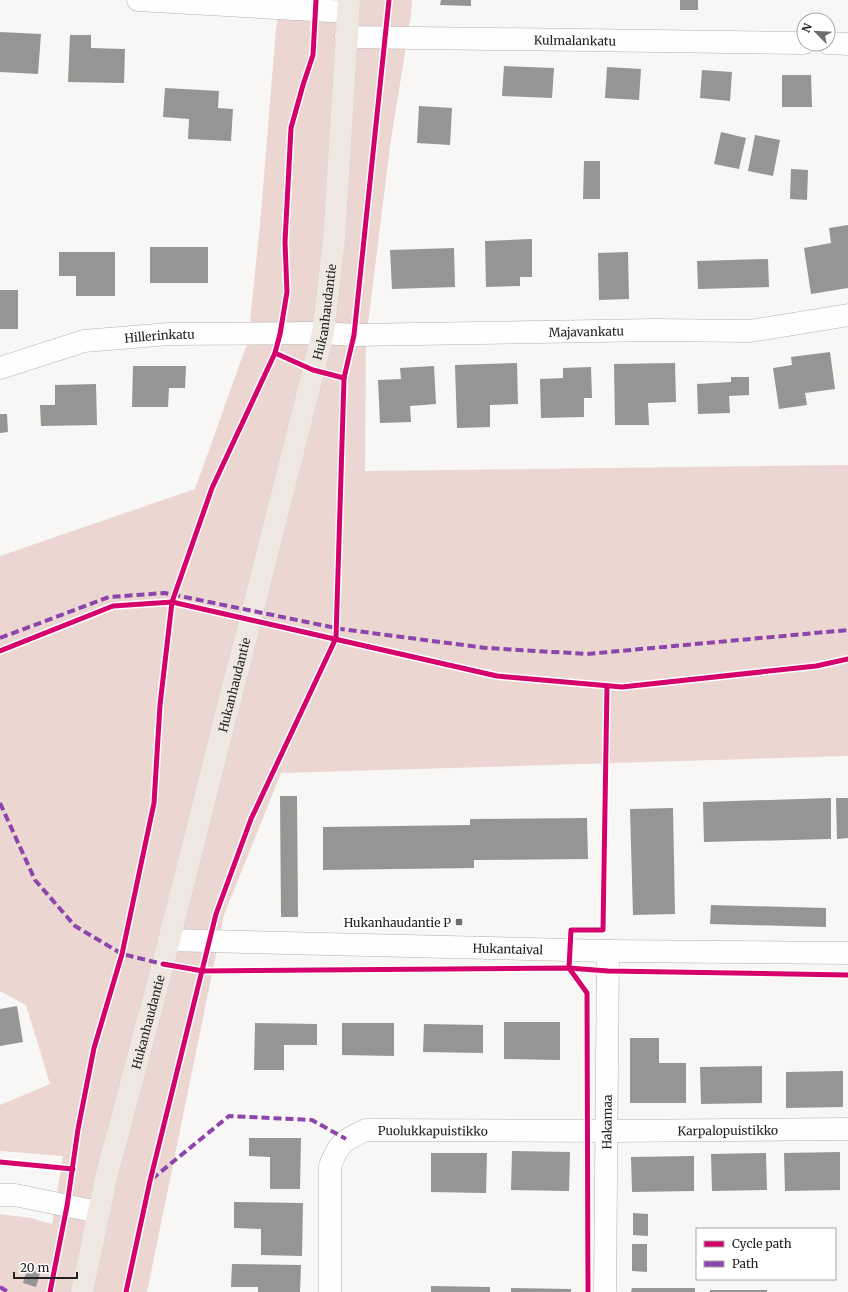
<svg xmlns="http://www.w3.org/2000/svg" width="848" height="1292" font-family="Merriweather,serif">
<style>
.forest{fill:#ebd6d2}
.building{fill:#959593}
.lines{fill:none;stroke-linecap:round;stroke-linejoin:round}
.minor-casing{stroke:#b2b2b0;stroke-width:23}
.major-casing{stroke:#d5d4d3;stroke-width:23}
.minor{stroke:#fefefe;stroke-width:22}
.major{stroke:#efe8e1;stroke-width:22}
.quiet{stroke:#8e44ad;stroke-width:4;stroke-dasharray:8 4;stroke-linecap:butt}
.cycleway-casing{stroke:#fff;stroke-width:8}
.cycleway{stroke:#d6006c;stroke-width:5}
.poi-dot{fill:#6e6d6b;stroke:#fff;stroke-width:1.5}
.labels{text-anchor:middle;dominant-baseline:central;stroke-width:4;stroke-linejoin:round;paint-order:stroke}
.street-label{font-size:12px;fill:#232221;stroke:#fff}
.poi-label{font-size:12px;fill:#232221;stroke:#fff;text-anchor:end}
</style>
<rect width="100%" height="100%" fill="#f8f7f5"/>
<!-- forest -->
<polygon class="forest" points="281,0 412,0 411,15 390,146 366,340 365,471 848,465 848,756 281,773 224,915 147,1292 0,1292 0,1214 31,1218 52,1224 63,1156 0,1151 0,1105 50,1084 26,1005 0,991 0,556 195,489 248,341 260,225 276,29"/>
<!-- building -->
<g class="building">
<polygon points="441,0 471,0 471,6 440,5"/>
<rect x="680" y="0" width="18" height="10"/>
<polygon points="0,32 41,34 38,74 0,72"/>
<polygon points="70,35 91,35 91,48 125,49 124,83 68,82"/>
<polygon points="504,66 554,68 552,98 502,96"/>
<polygon points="607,67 641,69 639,100 605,98"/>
<polygon points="702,70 732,72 730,101 700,98"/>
<polygon points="782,75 811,75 812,107 782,107"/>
<polygon points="165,88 219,91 218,108 233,109 231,141 188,139 189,119 163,117"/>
<polygon points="419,106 452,108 450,145 417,143"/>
<polygon points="721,132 746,138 739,169 714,164"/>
<polygon points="755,135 780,140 773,176 748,171"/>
<polygon points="584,161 600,161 600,199 583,199"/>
<polygon points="791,169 808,170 807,200 790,199"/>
<polygon points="848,225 848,288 811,294 804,248 831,243 829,228"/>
<polygon points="532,239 532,277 520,277 520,286 486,287 485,241"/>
<rect x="150" y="247" width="58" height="36"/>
<polygon points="454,248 455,287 392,289 390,250"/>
<polygon points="59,252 115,252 115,296 76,296 76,276 59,276"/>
<polygon points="628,252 629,299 599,300 598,253"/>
<polygon points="768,259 769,287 698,289 697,261"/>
<rect x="0" y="290" width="18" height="39"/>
<polygon points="830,352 835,389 805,393 807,405 779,409 773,368 792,365 791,357"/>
<polygon points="517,363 518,404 490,405 490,427 457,428 455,365"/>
<polygon points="675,363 676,402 648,403 649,425 615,425 614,364"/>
<polygon points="133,366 186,366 185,388 169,388 168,407 132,407"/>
<polygon points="434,366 436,404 410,406 411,422 380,423 378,380 401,379 400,368"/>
<polygon points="591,367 592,398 584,398 584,417 541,418 540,379 563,378 563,368"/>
<polygon points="731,377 749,377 749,395 729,396 730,413 698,414 697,384 731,382"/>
<polygon points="96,384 97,425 41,426 40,405 55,405 55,385"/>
<polygon points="0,414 7,414 8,432 0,433"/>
<polygon points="280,796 297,796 298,917 281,917"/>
<polygon points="831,798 831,839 704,842 703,802"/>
<polygon points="836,798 848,798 848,838 837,839"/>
<polygon points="673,808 675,914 633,915 630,809"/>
<polygon points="587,818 588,859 474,860 474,868 323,870 323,827 470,825 470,819"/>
<polygon points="711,905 826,908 826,927 710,924"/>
<polygon points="17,1006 23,1042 0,1046 0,1009"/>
<polygon points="504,1022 560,1022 560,1060 504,1059"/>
<polygon points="255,1023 317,1024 317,1045 284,1045 284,1070 254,1070"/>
<polygon points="342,1023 394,1023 394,1056 342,1055"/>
<polygon points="424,1024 483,1025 483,1053 423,1052"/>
<polygon points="630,1038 659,1038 659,1063 686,1063 686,1103 630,1103"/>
<polygon points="762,1066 762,1103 701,1104 700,1067"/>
<polygon points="843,1071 843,1107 786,1108 786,1072"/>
<polygon points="249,1138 301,1138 300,1189 270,1189 270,1157 249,1156"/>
<polygon points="512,1151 570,1152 569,1191 511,1190"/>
<polygon points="840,1152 840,1190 785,1191 784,1153"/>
<polygon points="431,1153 487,1153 486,1193 431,1192"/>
<polygon points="766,1153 767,1190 712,1191 711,1154"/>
<polygon points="694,1156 694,1191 632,1192 631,1157"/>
<polygon points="234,1202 303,1203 302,1256 261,1255 261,1229 234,1228"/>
<polygon points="633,1213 648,1214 648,1236 633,1235"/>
<polygon points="632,1244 647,1244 647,1272 632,1271"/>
<polygon points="232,1264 301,1265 300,1292 258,1292 258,1287 231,1287"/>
<polygon points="27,1269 40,1273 36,1287 23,1283"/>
<polygon points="431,1286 490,1287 490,1292 431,1292"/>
<polygon points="511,1288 571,1289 571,1292 511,1292"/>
<polygon points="632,1288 695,1288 695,1292 631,1292"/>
<rect x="710" y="1290" width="57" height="2"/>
</g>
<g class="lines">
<defs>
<g id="minor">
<polyline points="138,0 348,12"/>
<path id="s1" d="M346 37 804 43"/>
<polyline points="828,43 848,44"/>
<path id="s2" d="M0 368 84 341 169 334 323 333 354 335 655 330 750 331 848 315"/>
<path id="s3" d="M169 940 608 951 848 953"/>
<polyline points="0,1195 15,1195 98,1212"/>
<path id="s4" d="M330 1292V1166C339 1142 344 1140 366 1130L607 1131 848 1129"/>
<path id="s5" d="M605 1292 608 951"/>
</g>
<g id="major">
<path id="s6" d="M82 1292 107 1174 163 964 323 333 334 240 349 0"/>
</g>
</defs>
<!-- minor casing -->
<use href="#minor" class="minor-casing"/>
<!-- major casing -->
<use href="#major" class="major-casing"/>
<!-- minor -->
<use href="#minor" class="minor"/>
<!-- major -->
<use href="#major" class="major"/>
<!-- quiet -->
<g class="quiet">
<polyline points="0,638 109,597 165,593 341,629 486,648 587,654 848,630"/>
<polyline points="0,803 35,880 75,926 122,954 163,964"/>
<polyline points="152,1179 229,1116 312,1120 346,1139"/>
<polyline points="0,1287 8,1292"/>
</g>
<defs>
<g id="cycleway">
<polyline points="275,353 313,370 344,378"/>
<polyline points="0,651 113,606 172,602 497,676 622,687 816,666 848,659"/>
<polyline points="163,964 203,971 569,968 608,971 848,975"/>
<polyline points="0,1162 73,1169"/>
<polyline points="50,1292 67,1206 78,1129 94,1048 122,954 154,803 160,705 172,602 212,488 275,353 280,334 287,292 285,242 291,128 303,85 313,55 316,0"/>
<polyline points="126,1292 150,1181 216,914 251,819 336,638 344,378 354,335 389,0"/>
<polyline points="588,1292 587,993 569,968 571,930 603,930 607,686"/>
</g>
</defs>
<!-- cycleway casing -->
<use href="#cycleway" class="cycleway-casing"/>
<!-- cycleway -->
<use href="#cycleway" class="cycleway"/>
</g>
<!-- markers -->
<rect class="poi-dot" x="455" y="918" width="8" height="8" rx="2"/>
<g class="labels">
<!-- street labels -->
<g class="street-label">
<text stroke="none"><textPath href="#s1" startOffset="229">Kulmalankatu</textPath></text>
<text stroke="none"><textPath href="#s6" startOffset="1010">Hukanhaudantie</textPath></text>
<text stroke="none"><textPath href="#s2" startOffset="591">Majavankatu</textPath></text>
<text stroke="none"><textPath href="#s2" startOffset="164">Hillerinkatu</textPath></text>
<text stroke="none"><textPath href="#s6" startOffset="626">Hukanhaudantie</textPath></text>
<text stroke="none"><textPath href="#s3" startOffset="339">Hukantaival</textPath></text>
<text stroke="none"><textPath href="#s6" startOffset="278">Hukanhaudantie</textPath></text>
<text stroke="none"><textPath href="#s5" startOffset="170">Hakamaa</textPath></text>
<text stroke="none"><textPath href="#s4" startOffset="246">Puolukkapuistikko</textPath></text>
<text stroke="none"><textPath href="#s4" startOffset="541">Karpalopuistikko</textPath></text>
</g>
<!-- poi labels -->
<g class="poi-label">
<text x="451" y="922">Hukanhaudantie P</text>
</g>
</g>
<!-- legend -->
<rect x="696" y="1228" width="140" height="52" fill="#ffffff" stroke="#a7a7a6"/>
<rect x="704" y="1241" width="20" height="6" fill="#d6006c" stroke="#a7a7a6"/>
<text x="732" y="1248" font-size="12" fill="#232221">Cycle path</text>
<rect x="704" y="1261" width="20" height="6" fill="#8e44ad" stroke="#a7a7a6"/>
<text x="732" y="1268" font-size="12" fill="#232221">Path</text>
<!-- north arrow -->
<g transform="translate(816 32) rotate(294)"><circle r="19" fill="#ffffff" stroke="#a7a7a6"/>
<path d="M0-3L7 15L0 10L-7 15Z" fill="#6e6d6b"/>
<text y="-6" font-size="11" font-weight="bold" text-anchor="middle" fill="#232221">N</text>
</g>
<!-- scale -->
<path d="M14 1272v6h63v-6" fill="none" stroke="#232221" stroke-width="2"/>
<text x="20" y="1272" font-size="12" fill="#232221" stroke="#ffffff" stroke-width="3" paint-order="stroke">20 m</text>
</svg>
